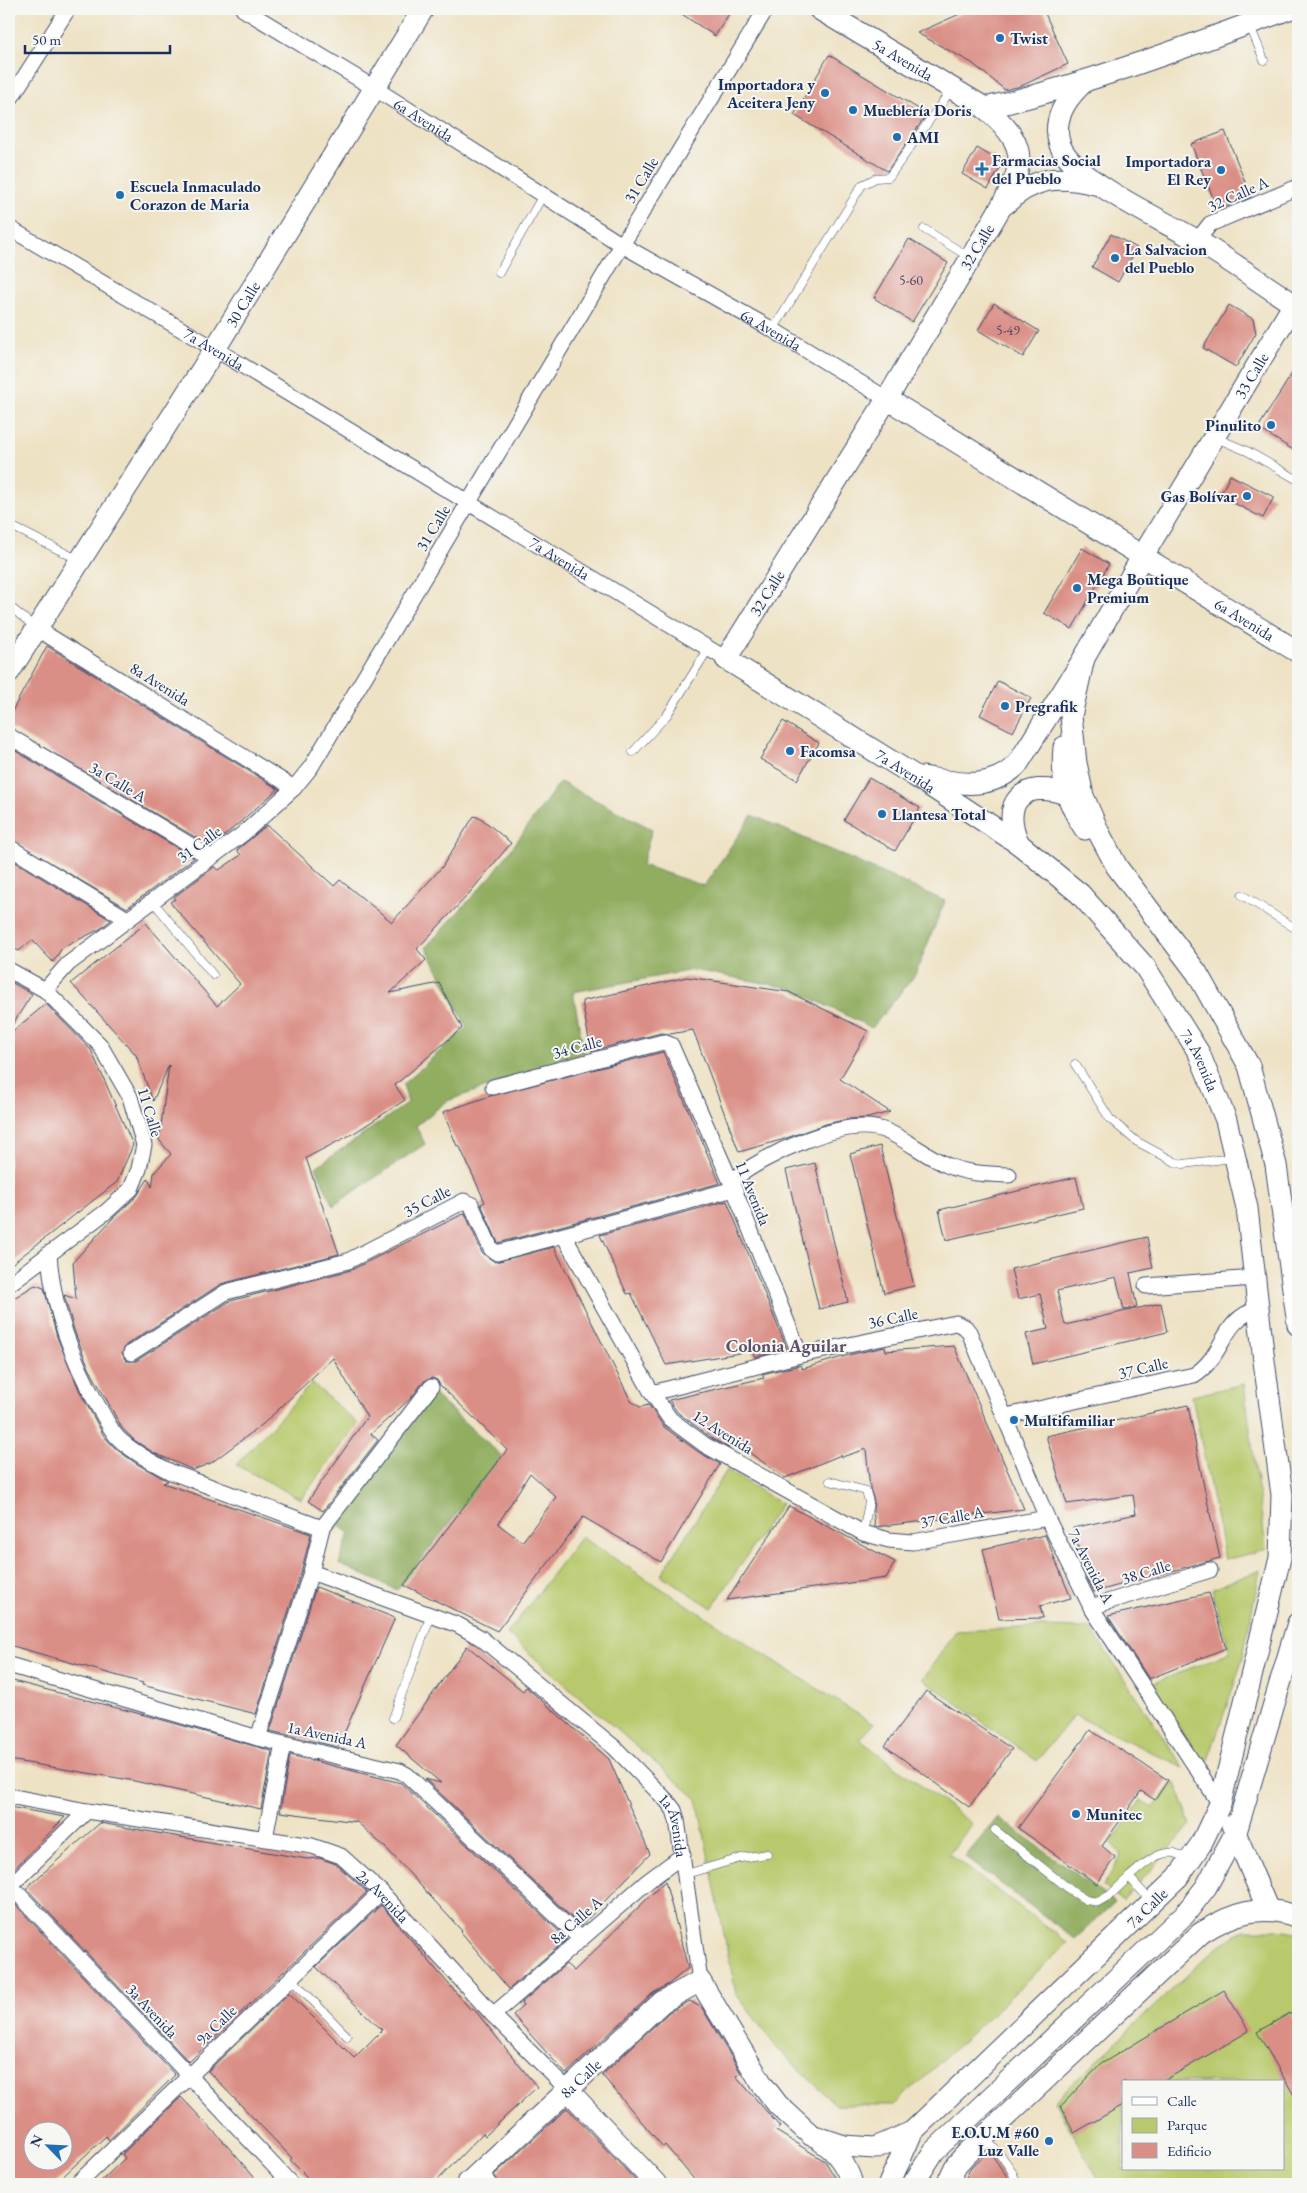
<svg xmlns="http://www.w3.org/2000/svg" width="1307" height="2193" font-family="'EB Garamond',serif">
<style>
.green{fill:#b7c96c;stroke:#697c65;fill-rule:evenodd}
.forest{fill:#91ad60;stroke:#566e5f}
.building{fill:#da8f86;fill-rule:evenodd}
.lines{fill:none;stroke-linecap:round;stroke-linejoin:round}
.lane-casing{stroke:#3b4a6d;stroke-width:9}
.street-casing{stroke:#3b4a6d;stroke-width:17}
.secondary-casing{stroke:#3b4a6d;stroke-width:23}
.lane{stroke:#fff;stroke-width:8}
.street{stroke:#fff;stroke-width:15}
.secondary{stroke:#fff;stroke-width:21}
.poi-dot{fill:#1f6fb2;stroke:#f6f6f2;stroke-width:2}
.labels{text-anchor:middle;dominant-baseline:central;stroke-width:4;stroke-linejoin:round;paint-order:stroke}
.number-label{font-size:14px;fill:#4b4768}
.poi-label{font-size:16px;font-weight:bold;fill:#1b2f5e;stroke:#f6f6f2;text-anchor:start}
.street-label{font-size:16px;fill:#1b2f5e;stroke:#f6f6f2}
.neighbourhood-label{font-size:18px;font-weight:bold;fill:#5e516c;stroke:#f6f6f2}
</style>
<rect width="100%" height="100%" fill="#f6f6f2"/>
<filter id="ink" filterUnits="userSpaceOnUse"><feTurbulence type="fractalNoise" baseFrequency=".02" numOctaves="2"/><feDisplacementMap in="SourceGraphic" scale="10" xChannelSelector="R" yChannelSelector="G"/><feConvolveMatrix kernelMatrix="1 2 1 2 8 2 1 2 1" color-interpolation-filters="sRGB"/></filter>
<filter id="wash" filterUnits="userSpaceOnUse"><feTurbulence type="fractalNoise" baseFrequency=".0096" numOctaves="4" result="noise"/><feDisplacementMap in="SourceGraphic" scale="20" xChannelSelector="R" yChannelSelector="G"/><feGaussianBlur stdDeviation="1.12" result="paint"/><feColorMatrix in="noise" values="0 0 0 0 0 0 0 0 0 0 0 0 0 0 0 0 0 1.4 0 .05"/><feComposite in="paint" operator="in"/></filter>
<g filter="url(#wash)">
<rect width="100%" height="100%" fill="#eee2c4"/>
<!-- green -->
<g class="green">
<polygon points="312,1383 358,1424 301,1499 236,1465"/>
<polygon points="1244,1384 1266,1549 1225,1560 1192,1396"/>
<polygon points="727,1470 781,1504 712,1608 661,1575"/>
<polygon points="581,1537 873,1724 859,1739 972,1824 949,1854 1068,1943 894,2105 836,2105 777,2048 736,1994 697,1799 507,1634"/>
<polygon points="1260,1570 1242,1661 1205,1769 1152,1684 1230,1652 1212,1589"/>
<polygon points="1044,1627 1090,1628 1184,1768 1074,1715 1037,1761 923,1679 956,1631"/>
<polygon points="1175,1782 1191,1825 1123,1901 1103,1886 1122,1855 1111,1843 1141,1800 1153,1808"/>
<path d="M1244 1930H1278L1298 1933V2184H1101L1054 2101 1215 1949ZM1123 2082H1283V2169H1123Z"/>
</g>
<!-- forest -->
<g class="forest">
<polygon points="560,782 652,829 642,865 704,886 752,815 945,901 915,975 872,1028 790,988 693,970 573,992 584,1053 447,1101 416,1126 425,1144 333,1206 316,1167 408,1103 403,1084 467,1027 426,947 493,874"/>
<polygon points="432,1393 502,1456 397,1590 339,1564 349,1533 333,1522"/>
<polygon points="998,1817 1115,1902 1075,1939 965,1857"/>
</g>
<g id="blocks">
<!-- building -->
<g class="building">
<polygon points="674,9 732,9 715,36"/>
<polygon points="971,9 1043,9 1068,64 1021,86 1005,90 972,63 917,33"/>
<polygon points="829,55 927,114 887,171 794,115"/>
<polygon points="1225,131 1251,197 1218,210 1191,144"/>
<polygon points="977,148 1003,163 988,189 962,174"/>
<polygon points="1111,234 1137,248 1118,282 1092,267"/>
<polygon points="909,239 948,263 912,322 874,298"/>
<polygon points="994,303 1039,331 1023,357 978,330"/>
<polygon points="1229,305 1253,319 1256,333 1236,367 1203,348"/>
<polygon points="1298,364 1298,453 1258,428"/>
<polygon points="1230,475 1274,497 1263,518 1220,496"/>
<polygon points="1082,548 1109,564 1072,629 1044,613"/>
<polygon points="47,646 278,789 224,836 222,835 205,843 9,727 9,717"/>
<polygon points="998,681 1031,698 1013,732 980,715"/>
<polygon points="783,721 819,743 797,780 760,759"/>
<polygon points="9,747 194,858 127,908 9,838"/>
<polygon points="869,778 920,808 895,851 844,820"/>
<path d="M474 816 482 819 511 843 467 896 417 949 426 960 390 993 439 983 462 1028 395 1085 405 1100 354 1133 306 1158 339 1254 221 1284 126 1345 122 1353 126 1361H136L230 1301 351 1270 465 1213 482 1253 495 1262 554 1247 631 1401 640 1407 649 1405 664 1427 700 1453 720 1464 661 1562 583 1517 497 1631 404 1585 507 1450 440 1385 437 1380 432 1378 424 1381 411 1398 371 1434 378 1440 323 1511 308 1501 367 1417 333 1358 263 1424 211 1463 193 1470 154 1453 134 1440 122 1428 89 1368 74 1330 64 1295 76 1299 73 1262 112 1219 137 1196 148 1179 152 1187 154 1173 171 1154 159 1140 169 1065 153 1101 136 1055 71 983 146 923 217 1006 240 984 170 902 175 899 174 897 214 867 219 870 241 855 237 850 267 825 334 886 340 880 392 922 442 867ZM530 1473 556 1497 522 1542 498 1524Z"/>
<polygon points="9,858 111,920 100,929 62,948 53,962 32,940 19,951 9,946"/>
<polygon points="687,977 789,992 868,1031 840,1079 890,1112 868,1118 848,1119 826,1124 781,1140 739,1152 693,1030 670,1034 661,1033 591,1051 582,1001"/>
<polygon points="9,981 32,994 9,1030"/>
<polygon points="46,1004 91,1050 133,1145 117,1182 9,1266 9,1034"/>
<polygon points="663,1052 720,1183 498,1243 481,1204 485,1202 459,1145 457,1146 443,1112 490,1096"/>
<polygon points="880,1146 914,1286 884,1293 850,1154"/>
<polygon points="815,1163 848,1302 819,1309 786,1170"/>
<polygon points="1076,1177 1083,1208 946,1240 939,1210"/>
<polygon points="727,1201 787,1349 755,1357 752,1351 666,1365 631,1293 627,1294 600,1235"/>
<polygon points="1147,1237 1153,1268 1130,1273 1137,1307 1124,1310 1116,1277 1057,1291 1065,1325 1161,1303 1167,1332 1033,1364 1026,1334 1048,1329 1040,1294 1018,1299 1011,1269"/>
<polygon points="35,1285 44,1288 57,1337 81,1394 104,1436 116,1449 137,1464 168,1481 163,1483 311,1534 302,1569 256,1714 142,1685 143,1683 9,1645 9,1301"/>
<polygon points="954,1346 1024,1509 875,1527 873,1510 874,1501 870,1488 866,1449 842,1457 841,1455 785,1478 733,1441 729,1448 710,1437 677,1412 669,1400 764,1378 762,1374 800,1365 802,1369 852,1354 885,1347 886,1351"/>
<polygon points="1188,1405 1204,1487 1220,1558 1094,1592 1087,1578 1073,1528 1136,1514 1133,1495 1067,1504 1046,1436"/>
<polygon points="789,1506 895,1562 886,1578 727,1600"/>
<polygon points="1045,1535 1071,1598 1040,1606 1043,1618 999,1619 983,1549"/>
<polygon points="316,1587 395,1618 338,1747 270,1731"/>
<polygon points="1209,1593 1226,1648 1149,1679 1108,1616"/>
<polygon points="467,1646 523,1691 526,1687 609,1759 650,1854 581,1926 425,1779 441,1783 396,1745"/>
<polygon points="9,1680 156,1718 272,1751 261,1809 130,1780 9,1760"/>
<polygon points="926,1691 1012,1749 969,1807 885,1746"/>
<polygon points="1090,1730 1168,1780 1155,1800 1141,1791 1102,1846 1115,1857 1097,1884 1018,1828"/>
<polygon points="290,1755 401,1783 567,1939 509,1989 461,1932 462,1931 389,1851 357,1822 280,1812"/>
<polygon points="9,1807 65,1817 9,1874"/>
<polygon points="100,1823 307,1859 319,1858 336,1864 367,1892 189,2062 26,1888"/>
<polygon points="665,1881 688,1968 669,1984 653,1993 566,2074 513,2015 523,2006 521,2003 566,1964 574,1971"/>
<path d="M12 1901 175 2075 109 2140 106 2136 55 2184H9V1904ZM32 2130H62V2160H32Z"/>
<polygon points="381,1905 471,2010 473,2008 537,2087 485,2136 483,2133 434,2184 314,2184 290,2160 292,2158 208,2071 289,1993 354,2058 382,2030 316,1967"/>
<polygon points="1224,1990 1249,2031 1162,2082 1123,2082 1123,2105 1074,2133 1061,2106 1101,2064"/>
<polygon points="690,2001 702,2008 741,2073 736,2076 780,2127 776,2131 825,2161 839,2184 698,2184 665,2145 663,2147 602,2075 669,2012"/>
<polygon points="1290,2013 1298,2026 1298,2102 1257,2032"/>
<polygon points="181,2097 223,2141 260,2184 98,2184 125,2158 122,2154"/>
<polygon points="567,2108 639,2184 500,2184 494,2175"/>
<polygon points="989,2151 1008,2178 1001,2184 963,2184 971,2167"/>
</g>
</g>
</g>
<g filter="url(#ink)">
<use href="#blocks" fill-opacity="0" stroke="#3b4a6d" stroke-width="1"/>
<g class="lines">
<defs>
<g id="lane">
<polyline points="1250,26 1264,60"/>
<polyline points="924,229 969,257"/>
<polyline points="499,273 543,195"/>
<polyline points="773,330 862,185 876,178 889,177 951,90"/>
<polyline points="1216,438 1247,451 1298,480"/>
<polyline points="9,525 79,560"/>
<polyline points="9,606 36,628"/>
<polyline points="633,752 667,715 709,648"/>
<polyline points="1242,895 1298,930"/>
<polyline points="152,900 213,975"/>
<polyline points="1075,1064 1110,1119 1136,1141 1175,1162 1183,1164 1233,1158"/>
<polyline points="830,1481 866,1491 869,1502 863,1533"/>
<polyline points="393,1718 431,1615"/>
<polyline points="995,1830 1073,1892 1086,1900 1098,1902 1110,1895 1129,1877"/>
<polyline points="686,1874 741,1858 767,1854"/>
<path d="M1151 1901 1129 1877C1141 1867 1156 1851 1174 1853 1179 1854 1184 1858 1189 1860"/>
<polyline points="291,1978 347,2036"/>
<path d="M985 2138C996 2151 1014 2167 1016 2184"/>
<polyline points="483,2172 495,2184"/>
</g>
<g id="street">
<path id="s1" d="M243 9 374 88 622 245 773 330 887 399"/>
<polyline points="9,101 68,9"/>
<path id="s2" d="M9 228 215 349 726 659"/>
<polyline points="1197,241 1210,224 1298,187"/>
<polyline points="36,628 294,788"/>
<polyline points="9,736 210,857"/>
<polyline points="9,847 127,919"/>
<polyline points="9,970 45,990 100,1045 130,1097 144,1145 139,1169 131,1189 107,1211 9,1284"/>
<polyline points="45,990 68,964 244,833 294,788 311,767 622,245 766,9"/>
<polyline points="493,1087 663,1042 671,1045 734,1189 800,1355"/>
<path d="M731 1181C763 1156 846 1114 886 1131 908 1140 927 1157 949 1166 968 1174 989 1174 1009 1175"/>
<polyline points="564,1236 652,1393 670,1419 705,1445 863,1533 889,1540 913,1542 1047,1518"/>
<path d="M49 1253C52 1308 73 1361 99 1408 105 1417 110 1429 117 1437 131 1451 153 1463 171 1472L322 1528"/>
<polyline points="1146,1286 1255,1278"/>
<polyline points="131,1353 226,1292 348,1261 464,1201 471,1204 491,1249 497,1253 734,1189"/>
<polyline points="652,1393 800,1355 956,1323 965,1327 969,1332 1047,1518 1091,1607 1220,1804"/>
<path d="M1006 1416 1194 1375C1226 1355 1220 1320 1258 1309"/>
<path id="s3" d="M311 1572 458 1625 481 1638 615 1748 667 1801 674 1810 677 1820 700 1981"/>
<polyline points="1091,1607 1210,1570"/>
<polyline points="9,1665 258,1738 400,1771 407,1775 581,1939"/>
<polyline points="258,1738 311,1572 322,1528 431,1387"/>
<path id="s4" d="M9 1796 87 1811 312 1846 341 1856 381 1892 493 2015 567 2089"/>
<polyline points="265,1838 283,1744"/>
<polyline points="9,1884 291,2184"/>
<polyline points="9,1887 87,1811"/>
<polyline points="493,2015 648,1881 683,1855"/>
<polyline points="77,2184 381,1892"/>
</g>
<g id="secondary">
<path id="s5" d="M819 9 985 108C1027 143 1027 162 1001 207L887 399 726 659 915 776 1019 844 1080 894 1145 967 1199 1053 1226 1120 1247 1208 1264 1361 1282 1495 1280 1558 1220 1804 1201 1844 1178 1877 912 2132 889 2184"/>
<path d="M1085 81C1067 97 1051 120 1060 145 1073 180 1163 220 1196 240 1231 261 1264 285 1298 307"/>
<path d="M985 108C1089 84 1189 46 1289 9"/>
<path d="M1005 204C1034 177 1058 175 1095 184"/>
<path id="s6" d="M887 399 1298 652"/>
<polyline points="1084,658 1071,716 1076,763 1083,796 1099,833 1117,867 1197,973 1249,1066 1276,1165 1298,1325"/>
<path id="s7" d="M9 672 215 349 423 9"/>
<path d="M1064 747C1061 780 1066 801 1085 829"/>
<path id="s8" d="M923 777C959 783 988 792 1017 765L1084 658 1142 557 1294 304"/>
<path d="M1019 844C999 802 1024 779 1066 794"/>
<polyline points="1232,1825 1268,1910"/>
<polyline points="567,2089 656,2184"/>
<path d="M821 2141C837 2151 847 2167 852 2184"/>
<path id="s9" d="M467 2184 662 2002 700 1981 762 2084 778 2105 811 2135 844 2146 875 2148 912 2132"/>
<polyline points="913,2184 934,2151 1185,1914 1206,1887 1236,1832 1298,1623"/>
<path d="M947 2184 956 2165 967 2153 1201 1933C1232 1913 1262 1903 1298 1917"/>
</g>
</defs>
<!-- lane casing -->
<use href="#lane" class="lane-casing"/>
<!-- street casing -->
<use href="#street" class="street-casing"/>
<!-- secondary casing -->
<use href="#secondary" class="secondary-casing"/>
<!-- lane -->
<use href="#lane" class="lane"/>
<!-- street -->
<use href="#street" class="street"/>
<!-- secondary -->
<use href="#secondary" class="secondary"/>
</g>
</g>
<!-- markers -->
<g class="poi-dot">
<circle cx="1000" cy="38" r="5"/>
<circle cx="825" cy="93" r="5"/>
<circle cx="853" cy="110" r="5"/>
<circle cx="897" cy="137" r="5"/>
<path d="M979.5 161.5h5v5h5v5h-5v5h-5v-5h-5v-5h5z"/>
<circle cx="1221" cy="170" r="5"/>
<circle cx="120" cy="195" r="5"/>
<circle cx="1115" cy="258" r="5"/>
<circle cx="1271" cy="425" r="5"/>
<circle cx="1247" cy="496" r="5"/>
<circle cx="1077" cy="588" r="5"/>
<circle cx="1005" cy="706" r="5"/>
<circle cx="790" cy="751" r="5"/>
<circle cx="882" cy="814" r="5"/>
<circle cx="1014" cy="1420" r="5"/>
<circle cx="1076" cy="1814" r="5"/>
<circle cx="1049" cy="2141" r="5"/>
</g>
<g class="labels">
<!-- number labels -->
<g class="number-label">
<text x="911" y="280">5-60</text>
<text x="1008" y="330">5-49</text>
</g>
<!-- poi labels -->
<g class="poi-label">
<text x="1010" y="38">Twist</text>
<text x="815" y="84" text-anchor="end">Importadora y<tspan x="815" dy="18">Aceitera Jeny</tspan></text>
<text x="863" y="110">Mueblería Doris</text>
<text x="907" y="137">AMI</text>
<text x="992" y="160">Farmacias Social<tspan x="992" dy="18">del Pueblo</tspan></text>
<text x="1211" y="161" text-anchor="end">Importadora<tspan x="1211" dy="18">El Rey</tspan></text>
<text x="130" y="186">Escuela Inmaculado<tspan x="130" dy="18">Corazon de Maria</tspan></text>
<text x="1125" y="249">La Salvacion<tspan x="1125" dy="18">del Pueblo</tspan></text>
<text x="1261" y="425" text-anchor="end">Pinulito</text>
<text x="1237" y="496" text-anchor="end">Gas Bolívar</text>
<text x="1087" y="579">Mega Boutique<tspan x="1087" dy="18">Premium</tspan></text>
<text x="1015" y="706">Pregrafik</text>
<text x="800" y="751">Facomsa</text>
<text x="892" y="814">Llantesa Total</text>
<text x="1024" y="1420">Multifamiliar</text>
<text x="1086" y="1814">Munitec</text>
<text x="1039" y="2132" text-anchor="end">E.O.U.M #60<tspan x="1039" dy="18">Luz Valle</tspan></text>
</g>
<!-- street labels -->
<g class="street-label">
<text stroke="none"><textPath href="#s5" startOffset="98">5a Avenida</textPath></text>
<text stroke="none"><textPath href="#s1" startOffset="212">6a Avenida</textPath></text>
<text transform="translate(641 180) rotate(-59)">31 Calle</text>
<text transform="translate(1238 194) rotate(-24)">32 Calle A</text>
<text transform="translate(977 247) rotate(-59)">32 Calle</text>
<text stroke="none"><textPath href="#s7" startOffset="436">30 Calle</textPath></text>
<text stroke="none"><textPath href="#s1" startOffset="618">6a Avenida</textPath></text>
<text stroke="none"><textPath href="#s2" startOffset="238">7a Avenida</textPath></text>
<text stroke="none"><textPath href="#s8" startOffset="554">33 Calle</textPath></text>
<text transform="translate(433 528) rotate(-59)">31 Calle</text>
<text stroke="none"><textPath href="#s2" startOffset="642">7a Avenida</textPath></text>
<text transform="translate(767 593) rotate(-58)">32 Calle</text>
<text stroke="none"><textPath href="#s6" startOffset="420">6a Avenida</textPath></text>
<text transform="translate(160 684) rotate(32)">8a Avenida</text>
<text stroke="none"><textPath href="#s5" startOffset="1049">7a Avenida</textPath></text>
<text transform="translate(118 782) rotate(31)">3a Calle A</text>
<text transform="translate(199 844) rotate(-36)">31 Calle</text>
<text transform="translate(577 1047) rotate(-15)">34 Calle</text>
<text stroke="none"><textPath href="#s5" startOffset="1469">7a Avenida</textPath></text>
<text transform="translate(150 1112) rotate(73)">11 Calle</text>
<text transform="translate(753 1193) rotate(68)">11 Avenida</text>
<text transform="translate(427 1201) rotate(-27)">35 Calle</text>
<text transform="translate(893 1318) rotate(-12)">36 Calle</text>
<text transform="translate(1143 1368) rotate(-13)">37 Calle</text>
<text transform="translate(723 1432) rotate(32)">12 Avenida</text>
<text transform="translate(952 1517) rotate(-10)">37 Calle A</text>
<text transform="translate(1091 1566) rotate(63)">7a Avenida A</text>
<text transform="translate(1146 1572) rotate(-17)">38 Calle</text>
<text transform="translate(327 1735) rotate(12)">1a Avenida A</text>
<text stroke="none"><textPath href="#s3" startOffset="456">1a Avenida</textPath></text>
<text stroke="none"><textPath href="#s4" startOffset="396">2a Avenida</textPath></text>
<text transform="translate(1147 1908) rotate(-44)">7a Calle</text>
<text transform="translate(576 1920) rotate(-41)">8a Calle A</text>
<text transform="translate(152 2011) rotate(47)">3a Avenida</text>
<text transform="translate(216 2025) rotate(-44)">9a Calle</text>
<text stroke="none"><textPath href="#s9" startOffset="155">8a Calle</textPath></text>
</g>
<!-- neighbourhood labels -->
<g class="neighbourhood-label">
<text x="786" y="1345">Colonia Aguilar</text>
</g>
</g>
<!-- margin -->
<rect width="1307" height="2193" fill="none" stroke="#f6f6f2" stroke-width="30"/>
<!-- legend -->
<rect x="1122" y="2080" width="162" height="90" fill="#f6f6f2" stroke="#9ea6b7"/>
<rect x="1132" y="2097" width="25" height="8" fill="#ffffff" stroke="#9ea6b7"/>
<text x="1167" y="2106" font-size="15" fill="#1b2f5e">Calle</text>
<rect x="1132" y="2118" width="25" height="15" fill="#b7c96c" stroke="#9ea6b7"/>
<text x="1167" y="2130" font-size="15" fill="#1b2f5e">Parque</text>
<rect x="1132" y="2143" width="25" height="15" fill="#da8f86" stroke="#9ea6b7"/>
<text x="1167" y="2156" font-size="15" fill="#1b2f5e">Edificio</text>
<!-- north arrow -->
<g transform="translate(48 2146) rotate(294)"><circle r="24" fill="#f6f6f2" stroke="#9ea6b7"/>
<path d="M0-4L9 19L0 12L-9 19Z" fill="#1f6fb2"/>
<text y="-8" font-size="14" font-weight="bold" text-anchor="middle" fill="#1b2f5e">N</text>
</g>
<!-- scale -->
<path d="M25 45v8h145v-8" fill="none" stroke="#1b2f5e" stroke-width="2.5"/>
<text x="32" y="45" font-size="15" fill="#1b2f5e" stroke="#f6f6f2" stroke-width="4" paint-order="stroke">50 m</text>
</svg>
